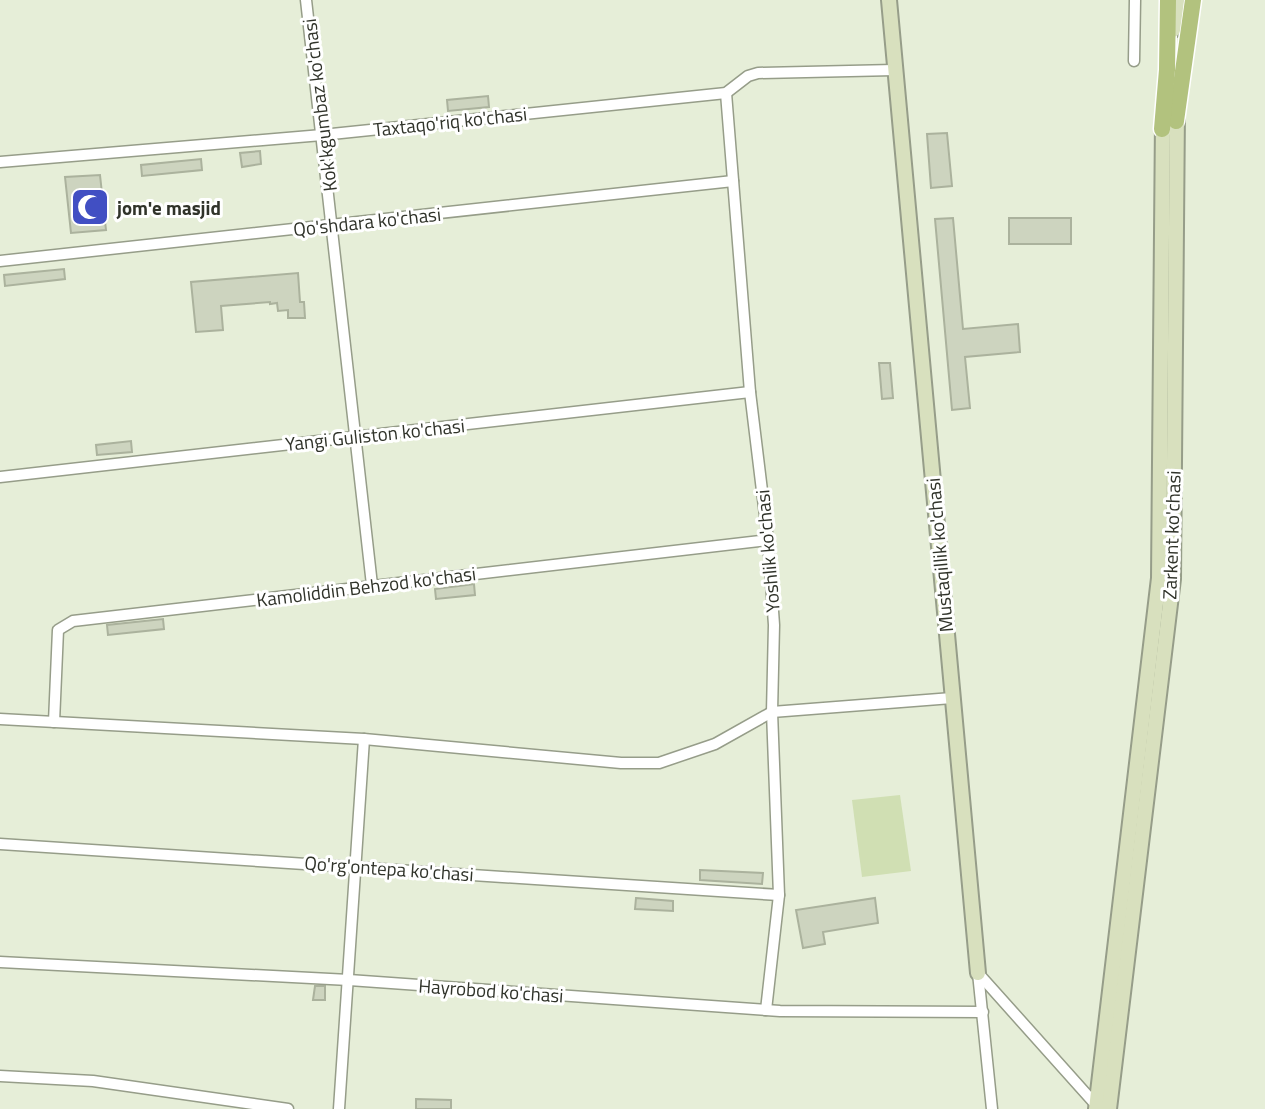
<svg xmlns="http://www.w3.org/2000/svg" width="1265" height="1109" font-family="'Titillium Web',sans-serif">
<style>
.green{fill:#d0dfb3}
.building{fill:#cdd4bf;stroke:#abb29d;stroke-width:2}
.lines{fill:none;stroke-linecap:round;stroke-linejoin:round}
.minor-casing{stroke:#969d89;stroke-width:13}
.secondary-casing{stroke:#969d89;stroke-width:18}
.primary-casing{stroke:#fff;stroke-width:19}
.minor{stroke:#fff;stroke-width:10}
.secondary{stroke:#d8e0be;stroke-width:14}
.primary{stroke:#b2c27e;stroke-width:16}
.labels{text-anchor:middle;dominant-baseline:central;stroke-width:6;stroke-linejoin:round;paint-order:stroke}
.street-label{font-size:19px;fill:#30332a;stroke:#fff}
.poi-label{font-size:19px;font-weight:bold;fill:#30332a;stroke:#fff;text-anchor:start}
</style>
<rect width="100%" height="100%" fill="#e6eed8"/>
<!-- green -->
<polygon class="green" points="900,795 911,871 862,877 852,800"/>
<!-- building -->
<g class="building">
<polygon points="488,96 489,107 448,111 447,100"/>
<polygon points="947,133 952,186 931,188 927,134"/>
<polygon points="260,151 261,164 242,167 240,153"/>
<polygon points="201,159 202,170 142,176 141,165"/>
<polygon points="100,175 106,230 71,233 65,177"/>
<polygon points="953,218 963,329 1018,324 1020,352 965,357 970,408 952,410 935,219"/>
<rect x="1009" y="218" width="62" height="26"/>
<polygon points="64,269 65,279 5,286 4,275"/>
<polygon points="298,273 300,302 304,302 305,318 288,318 288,310 278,311 277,303 270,304 270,302 221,306 223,330 196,332 191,282"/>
<polygon points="879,363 890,363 893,398 882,399"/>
<polygon points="131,441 132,452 97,455 96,445"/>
<polygon points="474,584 475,595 436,599 435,589"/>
<polygon points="163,619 164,629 108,635 107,625"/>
<polygon points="700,870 763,873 762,884 700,880"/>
<polygon points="636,898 673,901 673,911 635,909"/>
<polygon points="875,898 878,923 823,932 825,944 803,948 796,910"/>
<polygon points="315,986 325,986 325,1000 313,1000"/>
<polygon points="416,1099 451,1100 451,1109 416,1109"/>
</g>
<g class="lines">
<defs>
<g id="minor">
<polyline points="306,0 372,585"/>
<polyline points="1134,61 1135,0"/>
<polyline points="726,93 750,392 768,540 774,625 772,712 779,895 766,1010"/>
<polyline points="0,162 322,135 726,93 748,76 758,73 894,70"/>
<polyline points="0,261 733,181"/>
<polyline points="0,477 750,392"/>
<polyline points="0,719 364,739 621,763 659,763 715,744 772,712 952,698"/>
<polyline points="54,722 58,630 73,621 768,540"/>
<polyline points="0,844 779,895"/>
<polyline points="0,962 349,980 780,1011 983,1012"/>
<polyline points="978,973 1097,1106"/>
<polyline points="978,973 992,1109"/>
<polyline points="0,1076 93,1081 288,1109"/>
<polyline points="339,1109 364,739"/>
</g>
<g id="secondary">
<polyline points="889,0 978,973"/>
<polyline points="1173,30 1177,0"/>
<polyline points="1096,1109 1159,578 1163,120"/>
<polyline points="1109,1109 1173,579 1177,110"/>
</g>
<g id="primary">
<polyline points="1176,121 1193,0"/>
<polyline points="1162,129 1167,70 1168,0"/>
</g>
</defs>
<!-- minor casing -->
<use href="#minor" class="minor-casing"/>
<!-- secondary casing -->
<use href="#secondary" class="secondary-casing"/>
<!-- primary casing -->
<use href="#primary" class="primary-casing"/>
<!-- minor -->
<use href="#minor" class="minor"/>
<!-- secondary -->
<use href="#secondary" class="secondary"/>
<!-- primary -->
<use href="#primary" class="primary"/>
</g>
<!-- icons -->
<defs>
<symbol id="mosque-square" viewBox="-11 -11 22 22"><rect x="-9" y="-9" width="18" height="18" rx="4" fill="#414fc3" stroke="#fff"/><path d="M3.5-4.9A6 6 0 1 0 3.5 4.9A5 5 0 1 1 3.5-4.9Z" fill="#fff"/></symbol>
</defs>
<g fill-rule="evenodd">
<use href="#mosque-square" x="68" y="185" width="44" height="44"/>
</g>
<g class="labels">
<!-- street labels -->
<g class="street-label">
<text transform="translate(319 105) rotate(-97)">Kok'kgumbaz ko'chasi</text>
<text transform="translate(450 121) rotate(-6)">Taxtaqo'riq ko'chasi</text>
<text transform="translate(367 221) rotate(-6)">Qo'shdara ko'chasi</text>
<text transform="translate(375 434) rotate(-6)">Yangi Guliston ko'chasi</text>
<text transform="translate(1171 535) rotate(-88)">Zarkent ko'chasi</text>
<text transform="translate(767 551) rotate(-95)">Yoshlik ko'chasi</text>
<text transform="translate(939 555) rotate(-95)">Mustaqillik ko'chasi</text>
<text transform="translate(366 586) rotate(-7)">Kamoliddin Behzod ko'chasi</text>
<text transform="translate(389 868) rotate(4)">Qo'rg'ontepa ko'chasi</text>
<text transform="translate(491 990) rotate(4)">Hayrobod ko'chasi</text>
</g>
<!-- poi labels -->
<g class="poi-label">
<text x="117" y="207">jom'e masjid</text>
</g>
</g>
</svg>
